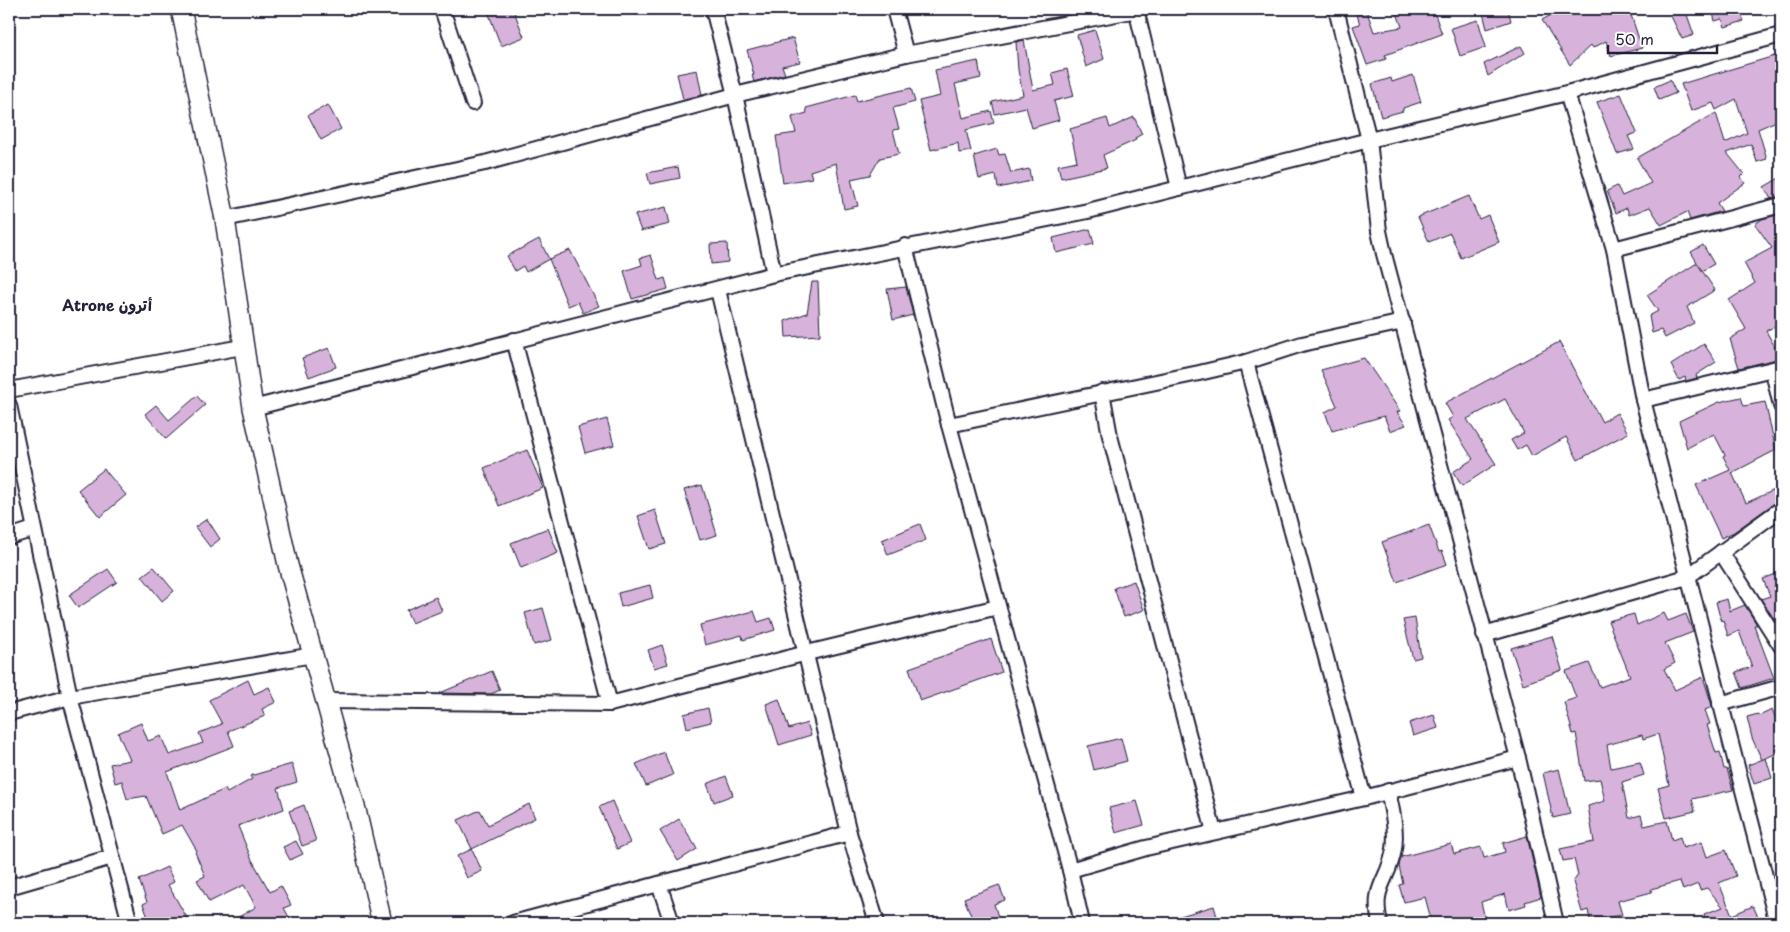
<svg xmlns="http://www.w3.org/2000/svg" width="1790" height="932" font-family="'Playpen Sans','Playpen Sans Arabic',sans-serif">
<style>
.building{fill:#d7b2db;stroke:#22223b}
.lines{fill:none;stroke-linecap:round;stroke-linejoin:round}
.street-casing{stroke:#22223b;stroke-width:18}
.secondary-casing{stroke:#22223b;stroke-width:22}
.street{stroke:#fff;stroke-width:14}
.secondary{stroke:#fff;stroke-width:19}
.labels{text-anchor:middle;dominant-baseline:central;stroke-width:5;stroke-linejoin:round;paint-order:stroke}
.neighbourhood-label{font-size:15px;font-weight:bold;fill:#22223b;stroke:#fff}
</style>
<rect width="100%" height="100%" fill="#fff"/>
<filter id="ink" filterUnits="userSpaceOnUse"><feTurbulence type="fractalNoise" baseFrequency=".02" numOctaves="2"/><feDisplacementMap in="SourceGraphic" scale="10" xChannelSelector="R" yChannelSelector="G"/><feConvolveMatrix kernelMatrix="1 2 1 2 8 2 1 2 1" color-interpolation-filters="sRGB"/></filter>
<g filter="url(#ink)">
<!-- building -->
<g class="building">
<polygon points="487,9 513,9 524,37 501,46"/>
<polygon points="1355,9 1366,9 1374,32 1402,27 1397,13 1409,9 1433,9 1442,34 1385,55 1386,59 1367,65 1353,26 1360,24"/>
<polygon points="1482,9 1508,9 1511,21 1487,29"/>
<polygon points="1548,9 1629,9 1642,48 1611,56 1606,41 1593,48 1591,45 1570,65 1542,20 1551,15"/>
<polygon points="1685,9 1694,35 1682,39 1670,14"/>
<polygon points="1712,9 1747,9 1747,12 1741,14 1744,21 1725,27 1722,19 1715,21"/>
<polygon points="1478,20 1486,47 1460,56 1451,28"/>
<polygon points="1095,30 1104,59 1086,67 1077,35"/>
<polygon points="793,38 800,62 782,66 785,74 754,82 752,75 754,75 747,50"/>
<polygon points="1024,40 1033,90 1055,85 1052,73 1067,69 1074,96 1054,101 1059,120 1032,128 1026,107 995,114 992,102 1023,95 1018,70 1016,42"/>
<polygon points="1521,46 1525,53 1488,76 1484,64"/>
<polygon points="1778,55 1781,64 1781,119 1758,129 1767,159 1757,162 1751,144 1727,153 1744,174 1741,177 1745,183 1717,203 1722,211 1690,220 1687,212 1661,225 1650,207 1629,215 1627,208 1616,213 1607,191 1617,186 1622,196 1651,183 1637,158 1716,113 1725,143 1747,133 1736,99 1716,110 1713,103 1691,111 1681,84"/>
<polygon points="978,61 981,78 955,84 963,118 991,111 994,123 966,130 971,151 959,153 958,143 931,150 919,101 940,96 935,70"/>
<polygon points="697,70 702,95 683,99 677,74"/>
<polygon points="1413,75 1421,102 1403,108 1403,111 1381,117 1372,84 1391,78 1392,82"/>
<polygon points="1670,80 1676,93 1659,100 1654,87"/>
<polygon points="911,88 915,102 893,108 899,129 893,130 899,154 880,158 870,175 851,179 858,206 844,209 836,163 810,171 812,178 783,183 776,136 796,133 792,117 807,113 806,108 855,95 857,101"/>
<polygon points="1621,94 1637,133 1628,136 1634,149 1617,154 1597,102"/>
<polygon points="328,105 341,129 321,140 308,115"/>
<polygon points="1134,117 1142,134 1135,138 1136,140 1103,155 1107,168 1061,178 1058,165 1077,161 1070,129 1107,118 1110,128"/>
<polygon points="997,149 999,155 1005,154 1011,173 1029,169 1031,181 998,188 996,175 979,179 974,156"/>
<polygon points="678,167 680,178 650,184 647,173"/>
<polygon points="1781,177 1781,196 1771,199 1764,187"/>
<polygon points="1469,196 1479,219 1488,215 1499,242 1461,258 1450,233 1429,242 1418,217"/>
<polygon points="666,207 670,224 641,231 635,215"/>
<polygon points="1781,214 1781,323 1766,331 1781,358 1739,368 1730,339 1746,329 1729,300 1755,283 1744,263 1772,248 1755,224 1762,219"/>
<polygon points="1090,229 1094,244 1056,253 1053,238"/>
<polygon points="539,239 549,259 526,272 523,266 515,271 507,256"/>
<polygon points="727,243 728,262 711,264 710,244"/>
<polygon points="1703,245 1714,264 1702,271 1691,252"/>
<polygon points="570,250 599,306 583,313 578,302 568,306 549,259"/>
<polygon points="651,255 659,280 665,278 668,289 632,299 624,271 642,265 640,258"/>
<polygon points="1697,263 1715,290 1687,307 1694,323 1665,338 1661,330 1652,333 1649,316 1658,311 1647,295"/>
<polygon points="812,282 818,282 820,335 786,337 785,321 807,313"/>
<polygon points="906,287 913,315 893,320 887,289"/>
<polygon points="1559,342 1602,422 1617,413 1628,433 1578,460 1566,437 1532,456 1526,445 1517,450 1511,440 1524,433 1505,399 1467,419 1496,464 1462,486 1453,472 1473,459 1448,420 1453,417 1445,403"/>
<polygon points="1704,344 1716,362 1696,375 1697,378 1686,381 1685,377 1679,380 1671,365"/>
<polygon points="329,348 336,367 309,377 302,358"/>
<polygon points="1364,358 1400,411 1397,412 1406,425 1390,431 1384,416 1332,431 1325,412 1337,406 1321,370"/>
<polygon points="197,396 205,405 166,439 145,414 156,405 169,420"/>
<polygon points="1741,397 1744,406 1765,402 1776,450 1732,473 1746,503 1781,487 1781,500 1776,502 1734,532 1721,538 1696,485 1730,470 1723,456 1725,455 1714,434 1687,448 1679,421 1719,402"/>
<polygon points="607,419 614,445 585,453 578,427"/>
<polygon points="527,450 543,488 499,506 484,468"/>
<polygon points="104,469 126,495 100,517 78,490"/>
<polygon points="702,485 717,535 700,540 684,490"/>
<polygon points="655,510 666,544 649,549 638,516"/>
<polygon points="207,519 220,539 210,547 195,527"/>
<polygon points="920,524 926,540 888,555 882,540"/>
<polygon points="1429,525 1439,552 1442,551 1447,564 1397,582 1382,542"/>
<polygon points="548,528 558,553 521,568 511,543"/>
<polygon points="154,567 174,591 162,601 142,576"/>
<polygon points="108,569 117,582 78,608 69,595"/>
<polygon points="1781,572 1781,624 1780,624 1777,616 1773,618 1761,599 1770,596 1763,579"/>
<polygon points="1134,581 1144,610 1124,617 1114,588"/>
<polygon points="650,585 653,598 621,607 618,593"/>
<polygon points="436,597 442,611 412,623 406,610"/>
<polygon points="1727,599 1730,611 1745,605 1757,625 1754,625 1774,678 1742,688 1736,672 1752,667 1739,631 1728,636 1723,620 1721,621 1716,602"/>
<polygon points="543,608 552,640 534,645 525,613"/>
<polygon points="754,611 758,622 771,618 775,630 743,640 742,635 705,645 700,625"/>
<polygon points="1664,613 1668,621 1686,614 1693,632 1665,643 1675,663 1664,669 1675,690 1703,677 1711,702 1712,707 1705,710 1710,724 1707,725 1716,753 1720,752 1724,769 1727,769 1733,790 1692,799 1695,811 1666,818 1658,788 1669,785 1658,734 1643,739 1642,735 1607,745 1611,768 1640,762 1644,775 1622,782 1629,818 1641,815 1644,826 1667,821 1672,840 1680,837 1683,848 1702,842 1707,857 1726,850 1736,876 1719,883 1732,915 1753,906 1761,923 1706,923 1704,914 1723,907 1707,888 1700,890 1698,884 1683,890 1680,881 1651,889 1652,892 1618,901 1622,915 1590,920 1588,910 1582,912 1573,882 1578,875 1574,859 1563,861 1560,849 1594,842 1588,806 1605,801 1600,779 1584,781 1576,733 1573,734 1564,702 1576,698 1566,671 1589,663 1600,687 1630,676 1608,621 1634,614 1637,625"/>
<polygon points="1415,618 1421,657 1413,659 1403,620"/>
<polygon points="1552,636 1562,670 1523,684 1511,648"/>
<polygon points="991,639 1002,672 920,701 909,668"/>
<polygon points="662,645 668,664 654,668 648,650"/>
<polygon points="492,671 500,690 491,694 440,693"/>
<polygon points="248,680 254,694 269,687 276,702 262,709 265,716 228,731 234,746 167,772 180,810 225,789 227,793 252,779 250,776 292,764 297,782 278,788 284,809 238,826 251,858 270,892 281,886 291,905 284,908 290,919 283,923 228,923 256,907 244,885 209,902 197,880 205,876 195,852 197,851 182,825 162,834 146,796 127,799 122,781 115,783 110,764 130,760 118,733 141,723 148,741 161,736 169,755 203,743 199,733 222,724 209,700"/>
<polygon points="779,699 789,729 807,723 811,735 779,745 766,704"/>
<polygon points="708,708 711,722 687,728 684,714"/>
<polygon points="1772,710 1781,729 1781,751 1762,760 1752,738 1747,717 1758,714 1759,716"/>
<polygon points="1434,715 1438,728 1413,736 1409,723"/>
<polygon points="1121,738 1127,761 1094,770 1088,746"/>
<polygon points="664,752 673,775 646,786 636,764"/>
<polygon points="1766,758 1772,778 1754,784 1748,765"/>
<polygon points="1559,769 1570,814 1553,818 1543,773"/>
<polygon points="726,776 733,795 714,802 707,784"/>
<polygon points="612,801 630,843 617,849 599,807"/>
<polygon points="1137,801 1144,825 1116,833 1109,808"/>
<polygon points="529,804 535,818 472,849 458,820 480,810 488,825"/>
<polygon points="304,805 316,841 302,846 289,811"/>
<polygon points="679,819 697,849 678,861 660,831"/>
<polygon points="1527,836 1541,897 1525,902 1526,905 1509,910 1505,894 1481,902 1486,923 1432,923 1425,897 1404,902 1399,885 1403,884 1399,866 1401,857 1451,844 1454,854 1481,847 1484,858 1505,852 1503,843"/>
<polygon points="296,841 303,854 290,860 283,847"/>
<polygon points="472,849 482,871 467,878 457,856"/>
<polygon points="167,867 174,882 168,885 190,923 150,923 143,904 147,902 139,880"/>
<polygon points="999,885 1005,900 994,904 1000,923 974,923 964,898"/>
<polygon points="1214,906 1218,920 1207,923 1168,923 1167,920"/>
</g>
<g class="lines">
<defs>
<g id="street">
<polyline points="442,9 473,103"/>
<polyline points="713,9 735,95 774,274"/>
<polyline points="894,9 906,54"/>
<polyline points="1136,9 1179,188"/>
<polyline points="1336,9 1369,140 1379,231 1384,254 1518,758 1556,923"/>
<polyline points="1567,93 1614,249 1643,400 1777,923"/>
<polyline points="225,219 485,163 735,95 906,54 1137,10"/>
<polyline points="905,246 949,425 1070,870 1082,923"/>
<polyline points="1614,249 1781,205"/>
<polyline points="718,290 849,833 877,923"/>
<polyline points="514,340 610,704"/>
<polyline points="1246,362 1364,798"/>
<polyline points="1773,372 1781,406"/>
<polyline points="9,390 242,347"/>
<polyline points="1102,392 1110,436 1214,832"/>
<polyline points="1643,400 1781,367"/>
<polyline points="9,405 70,697 130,923"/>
<polyline points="253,408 774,274 1088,211 1369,140 1567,93 1781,35"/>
<polyline points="949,425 1199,373 1246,362 1302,344 1403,322"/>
<polyline points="9,537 34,529"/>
<polyline points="1721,552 1781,646"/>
<polyline points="1484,635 1687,577 1781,509"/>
<polyline points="325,701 610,704 807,653 998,607"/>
<polyline points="1720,704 1781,687"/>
<polyline points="9,713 70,697 313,655"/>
<polyline points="1070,870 1146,848 1364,798 1518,758"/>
<polyline points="659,884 672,923"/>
<polyline points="9,887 112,857"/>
<polyline points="513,923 849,833"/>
<path d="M1380 923C1371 885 1389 882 1394 849 1397 829 1392 811 1388 791"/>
</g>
<polyline id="secondary" points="181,9 225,219 253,408 288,565 356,810 382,923"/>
</defs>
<!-- street casing -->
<use href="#street" class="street-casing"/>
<!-- secondary casing -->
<use href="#secondary" class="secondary-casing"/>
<!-- street -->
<use href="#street" class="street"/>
<!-- secondary -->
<use href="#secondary" class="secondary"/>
</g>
</g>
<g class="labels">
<!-- neighbourhood labels -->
<g class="neighbourhood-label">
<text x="107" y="304">Atrone أترون</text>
</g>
</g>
<!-- margin -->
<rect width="1790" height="932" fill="none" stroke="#fff" stroke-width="30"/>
<rect x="15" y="15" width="1760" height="902" fill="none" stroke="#22223b" stroke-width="2" filter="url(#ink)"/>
<!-- scale -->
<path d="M1608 45v8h109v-8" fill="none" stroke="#22223b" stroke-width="2.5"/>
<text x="1615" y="45" font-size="15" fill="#22223b" stroke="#ffffff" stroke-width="4" paint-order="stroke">50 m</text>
</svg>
